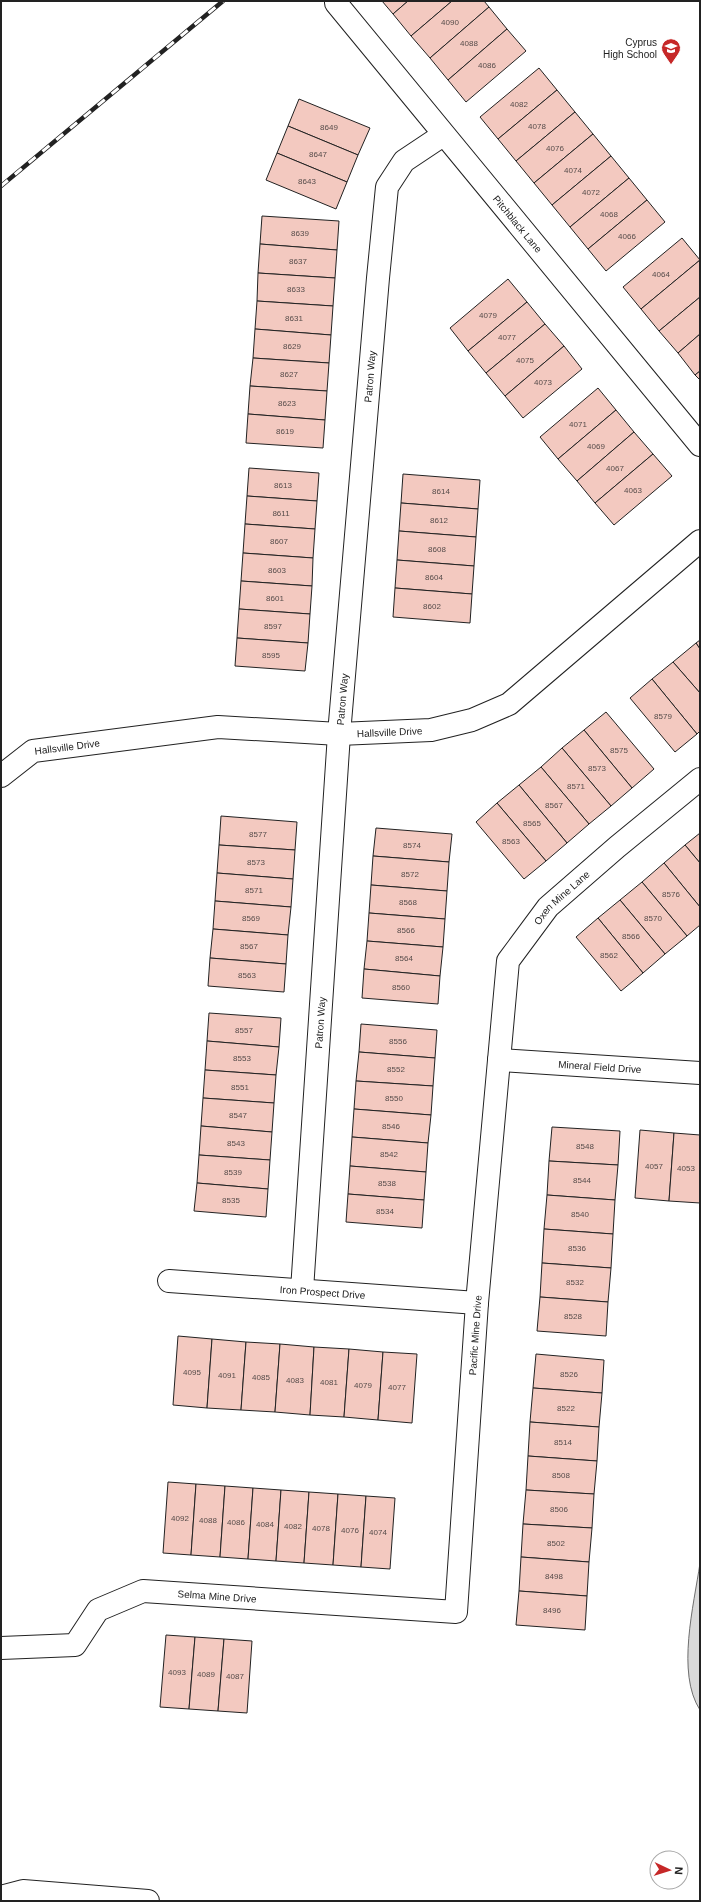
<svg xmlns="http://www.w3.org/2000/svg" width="701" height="1902" font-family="Helvetica,sans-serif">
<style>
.water{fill:#d9d9d9;stroke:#6f6f6f}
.building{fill:#f3c9c0;stroke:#222}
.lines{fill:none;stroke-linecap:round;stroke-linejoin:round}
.minor-casing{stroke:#222;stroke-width:24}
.minor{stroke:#fff;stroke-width:22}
.rail-casing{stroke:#222;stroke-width:4.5}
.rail{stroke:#fff;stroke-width:3;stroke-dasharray:9;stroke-linecap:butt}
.labels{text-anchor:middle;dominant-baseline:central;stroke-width:3;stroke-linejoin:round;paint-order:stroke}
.number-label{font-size:8px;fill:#564c4a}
.poi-label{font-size:10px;fill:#222;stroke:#fff;text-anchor:end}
.street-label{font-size:10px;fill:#222;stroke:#fff}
</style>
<rect width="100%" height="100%" fill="#fff"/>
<!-- water -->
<path class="water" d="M700 1563V1710C676 1673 694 1605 700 1563Z"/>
<!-- building -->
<g class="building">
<polygon points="382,1 408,1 393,14"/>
<polygon points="408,1 452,1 411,36 393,14"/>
<polygon points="452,1 484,1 489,7 430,58 411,36"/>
<polygon points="489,7 507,29 448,80 430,58"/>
<polygon points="507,29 526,51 466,102 448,80"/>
<polygon points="539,68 557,90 498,139 480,117"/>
<polygon points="557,90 575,112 516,161 498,139"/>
<polygon points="299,99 370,128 358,155 288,126"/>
<polygon points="575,112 593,134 534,183 516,161"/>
<polygon points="288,126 358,155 347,182 277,153"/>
<polygon points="593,134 611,156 552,205 534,183"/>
<polygon points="277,153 347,182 336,209 266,180"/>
<polygon points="611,156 629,178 570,227 552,205"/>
<polygon points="629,178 647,200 588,249 570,227"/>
<polygon points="647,200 665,222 606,271 588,249"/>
<polygon points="262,216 339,221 337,250 260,244"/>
<polygon points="682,238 700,260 641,309 623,287"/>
<polygon points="260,244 337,250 335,278 258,273"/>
<polygon points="700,260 700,297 659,331 641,309"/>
<polygon points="258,273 335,278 333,306 257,301"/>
<polygon points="508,279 527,302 468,351 450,328"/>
<polygon points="700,297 700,334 678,353 659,331"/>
<polygon points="257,301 333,306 331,335 255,329"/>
<polygon points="527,302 545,324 486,373 468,351"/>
<polygon points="545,324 564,346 505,396 486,373"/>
<polygon points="255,329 331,335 329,363 253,358"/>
<polygon points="700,334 700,371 695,375 678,353"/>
<polygon points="564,346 582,369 523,418 505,396"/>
<polygon points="253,358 329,363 327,391 250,386"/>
<polygon points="700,371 700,380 695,375"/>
<polygon points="250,386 327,391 325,420 248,414"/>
<polygon points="598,388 616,410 558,459 540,437"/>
<polygon points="616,410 634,432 577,481 558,459"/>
<polygon points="248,414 325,420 323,448 246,443"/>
<polygon points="634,432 653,454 595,503 577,481"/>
<polygon points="653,454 672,476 614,525 595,503"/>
<polygon points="249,468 319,473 317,501 247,496"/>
<polygon points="403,474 480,480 478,509 401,503"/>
<polygon points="247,496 317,501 315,529 245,524"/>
<polygon points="401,503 478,509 476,537 399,531"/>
<polygon points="245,524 315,529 313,558 243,553"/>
<polygon points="399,531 476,537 474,566 397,560"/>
<polygon points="243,553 313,558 312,586 241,581"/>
<polygon points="397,560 474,566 472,594 395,588"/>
<polygon points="241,581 312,586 310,614 239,609"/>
<polygon points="395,588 472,594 470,623 393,617"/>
<polygon points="239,609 310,614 308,643 237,638"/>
<polygon points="237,638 308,643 305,671 235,666"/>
<polygon points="700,640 700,649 696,643"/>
<polygon points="696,643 700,649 700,693 673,662"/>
<polygon points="673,662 700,693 700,731 697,734 652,679"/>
<polygon points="652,679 697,734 675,752 630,698"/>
<polygon points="606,712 654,769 632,788 584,730"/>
<polygon points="584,730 632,788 611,806 562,748"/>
<polygon points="562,748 611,806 589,824 541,767"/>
<polygon points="541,767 589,824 567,843 519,785"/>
<polygon points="519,785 567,843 546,861 497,803"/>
<polygon points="497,803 546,861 524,879 476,822"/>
<polygon points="221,816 297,822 295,850 219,845"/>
<polygon points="376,828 452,834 449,862 373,856"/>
<polygon points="700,833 700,863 685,845"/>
<polygon points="219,845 295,850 293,879 217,873"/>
<polygon points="685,845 700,863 700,907 664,863"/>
<polygon points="373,856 449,862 447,891 371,885"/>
<polygon points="664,863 700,907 700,925 687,936 642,882"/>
<polygon points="217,873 293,879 291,907 215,901"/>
<polygon points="642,882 687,936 665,954 620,900"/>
<polygon points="371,885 447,891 445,919 369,913"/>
<polygon points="620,900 665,954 643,973 598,918"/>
<polygon points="215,901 291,907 288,935 213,929"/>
<polygon points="369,913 445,919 443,947 367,941"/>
<polygon points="598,918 643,973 621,991 576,937"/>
<polygon points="213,929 288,935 286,964 210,958"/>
<polygon points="367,941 443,947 440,976 364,969"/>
<polygon points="210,958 286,964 284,992 208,986"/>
<polygon points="364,969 440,976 438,1004 362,998"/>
<polygon points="209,1013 281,1018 279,1047 207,1041"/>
<polygon points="361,1024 437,1030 435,1058 359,1052"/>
<polygon points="207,1041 279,1047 276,1075 205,1070"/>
<polygon points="359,1052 435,1058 433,1086 356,1081"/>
<polygon points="205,1070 276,1075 274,1103 203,1098"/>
<polygon points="356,1081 433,1086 431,1115 354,1109"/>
<polygon points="203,1098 274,1103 272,1132 201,1126"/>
<polygon points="354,1109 431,1115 428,1143 352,1137"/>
<polygon points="201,1126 272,1132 270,1160 199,1155"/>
<polygon points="552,1127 620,1131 618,1165 549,1161"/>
<polygon points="640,1130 674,1133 669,1201 635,1198"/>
<polygon points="674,1133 700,1135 700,1203 669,1201"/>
<polygon points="352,1137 428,1143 426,1172 350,1166"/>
<polygon points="199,1155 270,1160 268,1189 197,1183"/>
<polygon points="549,1161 618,1165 615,1200 547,1195"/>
<polygon points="350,1166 426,1172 424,1200 348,1194"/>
<polygon points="197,1183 268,1189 266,1217 194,1211"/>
<polygon points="348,1194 424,1200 422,1228 346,1222"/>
<polygon points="547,1195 615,1200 613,1234 544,1229"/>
<polygon points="544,1229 613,1234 611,1268 542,1263"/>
<polygon points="542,1263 611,1268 608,1302 540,1297"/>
<polygon points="540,1297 608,1302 606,1336 537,1331"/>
<polygon points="178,1336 212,1339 207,1408 173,1405"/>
<polygon points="212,1339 246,1342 241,1410 207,1408"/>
<polygon points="246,1342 280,1344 275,1412 241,1410"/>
<polygon points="280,1344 314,1347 310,1415 275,1412"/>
<polygon points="314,1347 349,1349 344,1417 310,1415"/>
<polygon points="349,1349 383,1352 378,1420 344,1417"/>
<polygon points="383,1352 417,1354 412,1423 378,1420"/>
<polygon points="536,1354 604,1360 602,1393 533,1388"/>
<polygon points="533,1388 602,1393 599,1427 530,1422"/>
<polygon points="530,1422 599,1427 597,1461 528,1456"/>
<polygon points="528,1456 597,1461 594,1494 526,1490"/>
<polygon points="168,1482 196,1484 191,1555 163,1553"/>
<polygon points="196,1484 225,1486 220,1557 191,1555"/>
<polygon points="225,1486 253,1488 248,1559 220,1557"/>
<polygon points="253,1488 281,1490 276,1561 248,1559"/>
<polygon points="281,1490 309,1492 304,1563 276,1561"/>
<polygon points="526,1490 594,1494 592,1528 523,1524"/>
<polygon points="309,1492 338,1494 333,1565 304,1563"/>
<polygon points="338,1494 366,1496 361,1567 333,1565"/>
<polygon points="366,1496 395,1498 390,1569 361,1567"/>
<polygon points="523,1524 592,1528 589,1562 521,1557"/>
<polygon points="521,1557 589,1562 587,1596 519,1591"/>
<polygon points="519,1591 587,1596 585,1630 516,1625"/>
<polygon points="166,1635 195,1637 189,1709 160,1707"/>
<polygon points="195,1637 224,1639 218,1711 189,1709"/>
<polygon points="224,1639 252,1641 247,1713 218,1711"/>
</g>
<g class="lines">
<defs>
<g id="minor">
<path id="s1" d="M336 3 700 445"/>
<path id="s2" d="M1 776 33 751 218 727 339 734 431 730 472 720 509 704 700 541"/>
<path id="s3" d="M499 1060 700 1073"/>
<path id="s4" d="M169 1281 477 1303"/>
<path id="s5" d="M302 1290 339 734 378 278 387 187 404 161 443 135"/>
<path id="s6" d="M1 1648 75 1645 98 1610 143 1591 456 1612 477 1303 508 961 548 907 617 847 700 779"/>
<polyline points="1,1897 23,1891 148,1901"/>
</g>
</defs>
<!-- minor casing -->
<use href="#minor" class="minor-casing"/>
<!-- minor -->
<use href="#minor" class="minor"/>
<defs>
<polyline id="rail" points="1,186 223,1"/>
</defs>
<!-- rail casing -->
<use href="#rail" class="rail-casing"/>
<!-- rail -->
<use href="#rail" class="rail"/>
</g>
<!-- icons -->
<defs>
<symbol id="school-pin" viewBox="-11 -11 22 30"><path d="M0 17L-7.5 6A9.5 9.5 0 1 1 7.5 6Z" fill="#c62828" stroke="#fff"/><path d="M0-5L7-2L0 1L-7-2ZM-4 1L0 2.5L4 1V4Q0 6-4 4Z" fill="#fff"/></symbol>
</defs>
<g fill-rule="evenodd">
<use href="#school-pin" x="660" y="37" width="22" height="30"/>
</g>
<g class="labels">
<!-- number labels -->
<g class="number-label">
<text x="450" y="22">4090</text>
<text x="469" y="43">4088</text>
<text x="487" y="65">4086</text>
<text x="519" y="104">4082</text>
<text x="537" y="126">4078</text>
<text x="329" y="127">8649</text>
<text x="555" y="148">4076</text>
<text x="318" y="154">8647</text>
<text x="573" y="170">4074</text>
<text x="307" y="181">8643</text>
<text x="591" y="192">4072</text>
<text x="609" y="214">4068</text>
<text x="300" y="233">8639</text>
<text x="627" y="236">4066</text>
<text x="298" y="261">8637</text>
<text x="661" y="274">4064</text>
<text x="296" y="289">8633</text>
<text x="488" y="315">4079</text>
<text x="294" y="318">8631</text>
<text x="507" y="337">4077</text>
<text x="292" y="346">8629</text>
<text x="525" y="360">4075</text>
<text x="289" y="374">8627</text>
<text x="543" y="382">4073</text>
<text x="287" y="403">8623</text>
<text x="578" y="424">4071</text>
<text x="285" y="431">8619</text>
<text x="596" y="446">4069</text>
<text x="615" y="468">4067</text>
<text x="283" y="485">8613</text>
<text x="633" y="490">4063</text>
<text x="441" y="491">8614</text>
<text x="281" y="513">8611</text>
<text x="439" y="520">8612</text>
<text x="279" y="541">8607</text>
<text x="437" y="549">8608</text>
<text x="277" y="570">8603</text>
<text x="434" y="577">8604</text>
<text x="275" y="598">8601</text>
<text x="432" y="606">8602</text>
<text x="273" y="626">8597</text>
<text x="271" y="655">8595</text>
<text x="663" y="716">8579</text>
<text x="619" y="750">8575</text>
<text x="597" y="768">8573</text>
<text x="576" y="786">8571</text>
<text x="554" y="805">8567</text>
<text x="532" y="823">8565</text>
<text x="258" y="834">8577</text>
<text x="511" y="841">8563</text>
<text x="412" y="845">8574</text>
<text x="256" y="862">8573</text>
<text x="410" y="874">8572</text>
<text x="254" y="890">8571</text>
<text x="671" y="894">8576</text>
<text x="408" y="902">8568</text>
<text x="251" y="918">8569</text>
<text x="653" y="918">8570</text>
<text x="406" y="930">8566</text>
<text x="631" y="936">8566</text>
<text x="249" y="946">8567</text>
<text x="609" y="955">8562</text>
<text x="404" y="958">8564</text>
<text x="247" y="975">8563</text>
<text x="401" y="987">8560</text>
<text x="244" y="1030">8557</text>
<text x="398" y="1041">8556</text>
<text x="242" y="1058">8553</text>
<text x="396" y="1069">8552</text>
<text x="240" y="1087">8551</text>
<text x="394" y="1098">8550</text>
<text x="238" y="1115">8547</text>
<text x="391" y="1126">8546</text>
<text x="236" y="1143">8543</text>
<text x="585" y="1146">8548</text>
<text x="389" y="1154">8542</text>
<text x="654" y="1166">4057</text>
<text x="686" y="1168">4053</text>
<text x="233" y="1172">8539</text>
<text x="582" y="1180">8544</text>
<text x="387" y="1183">8538</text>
<text x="231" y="1200">8535</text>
<text x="385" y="1211">8534</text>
<text x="580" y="1214">8540</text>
<text x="577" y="1248">8536</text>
<text x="575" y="1282">8532</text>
<text x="573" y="1316">8528</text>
<text x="192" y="1372">4095</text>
<text x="569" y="1374">8526</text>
<text x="227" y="1375">4091</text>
<text x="261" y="1377">4085</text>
<text x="295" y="1380">4083</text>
<text x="329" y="1382">4081</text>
<text x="363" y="1385">4079</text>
<text x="397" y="1387">4077</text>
<text x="566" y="1408">8522</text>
<text x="563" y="1442">8514</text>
<text x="561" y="1475">8508</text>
<text x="559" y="1509">8506</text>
<text x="180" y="1518">4092</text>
<text x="208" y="1520">4088</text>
<text x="236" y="1522">4086</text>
<text x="265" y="1524">4084</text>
<text x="293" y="1526">4082</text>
<text x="321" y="1528">4078</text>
<text x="350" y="1530">4076</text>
<text x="378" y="1532">4074</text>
<text x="556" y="1543">8502</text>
<text x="554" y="1576">8498</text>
<text x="552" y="1610">8496</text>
<text x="177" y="1672">4093</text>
<text x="206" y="1674">4089</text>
<text x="235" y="1676">4087</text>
</g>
<!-- poi labels -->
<g class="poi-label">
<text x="657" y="42">Cyprus<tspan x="657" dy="12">High School</tspan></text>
</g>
<!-- street labels -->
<g class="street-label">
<text stroke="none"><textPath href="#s1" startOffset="286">Pitchblack Lane</textPath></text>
<text stroke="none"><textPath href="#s5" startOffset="916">Patron Way</textPath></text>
<text stroke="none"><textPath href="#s5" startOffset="592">Patron Way</textPath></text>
<text stroke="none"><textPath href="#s2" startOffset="399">Hallsville Drive</textPath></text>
<text stroke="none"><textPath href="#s2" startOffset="75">Hallsville Drive</textPath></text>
<text stroke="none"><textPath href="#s6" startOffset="1215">Oxen Mine Lane</textPath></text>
<text stroke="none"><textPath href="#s5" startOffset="268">Patron Way</textPath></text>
<text stroke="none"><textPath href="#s3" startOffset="101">Mineral Field Drive</textPath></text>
<text stroke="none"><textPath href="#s4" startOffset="154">Iron Prospect Drive</textPath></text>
<text stroke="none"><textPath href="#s6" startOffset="756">Pacific Mine Drive</textPath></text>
<text stroke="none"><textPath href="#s6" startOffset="239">Selma Mine Drive</textPath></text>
</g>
</g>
<!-- border -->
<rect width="701" height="1902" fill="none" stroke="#222222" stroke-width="4"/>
<!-- north arrow -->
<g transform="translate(669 1870) rotate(94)"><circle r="19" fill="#ffffff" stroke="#a7a7a7"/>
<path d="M0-3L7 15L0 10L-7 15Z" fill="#c62828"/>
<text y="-6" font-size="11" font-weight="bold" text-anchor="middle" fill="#222222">N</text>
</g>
</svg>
